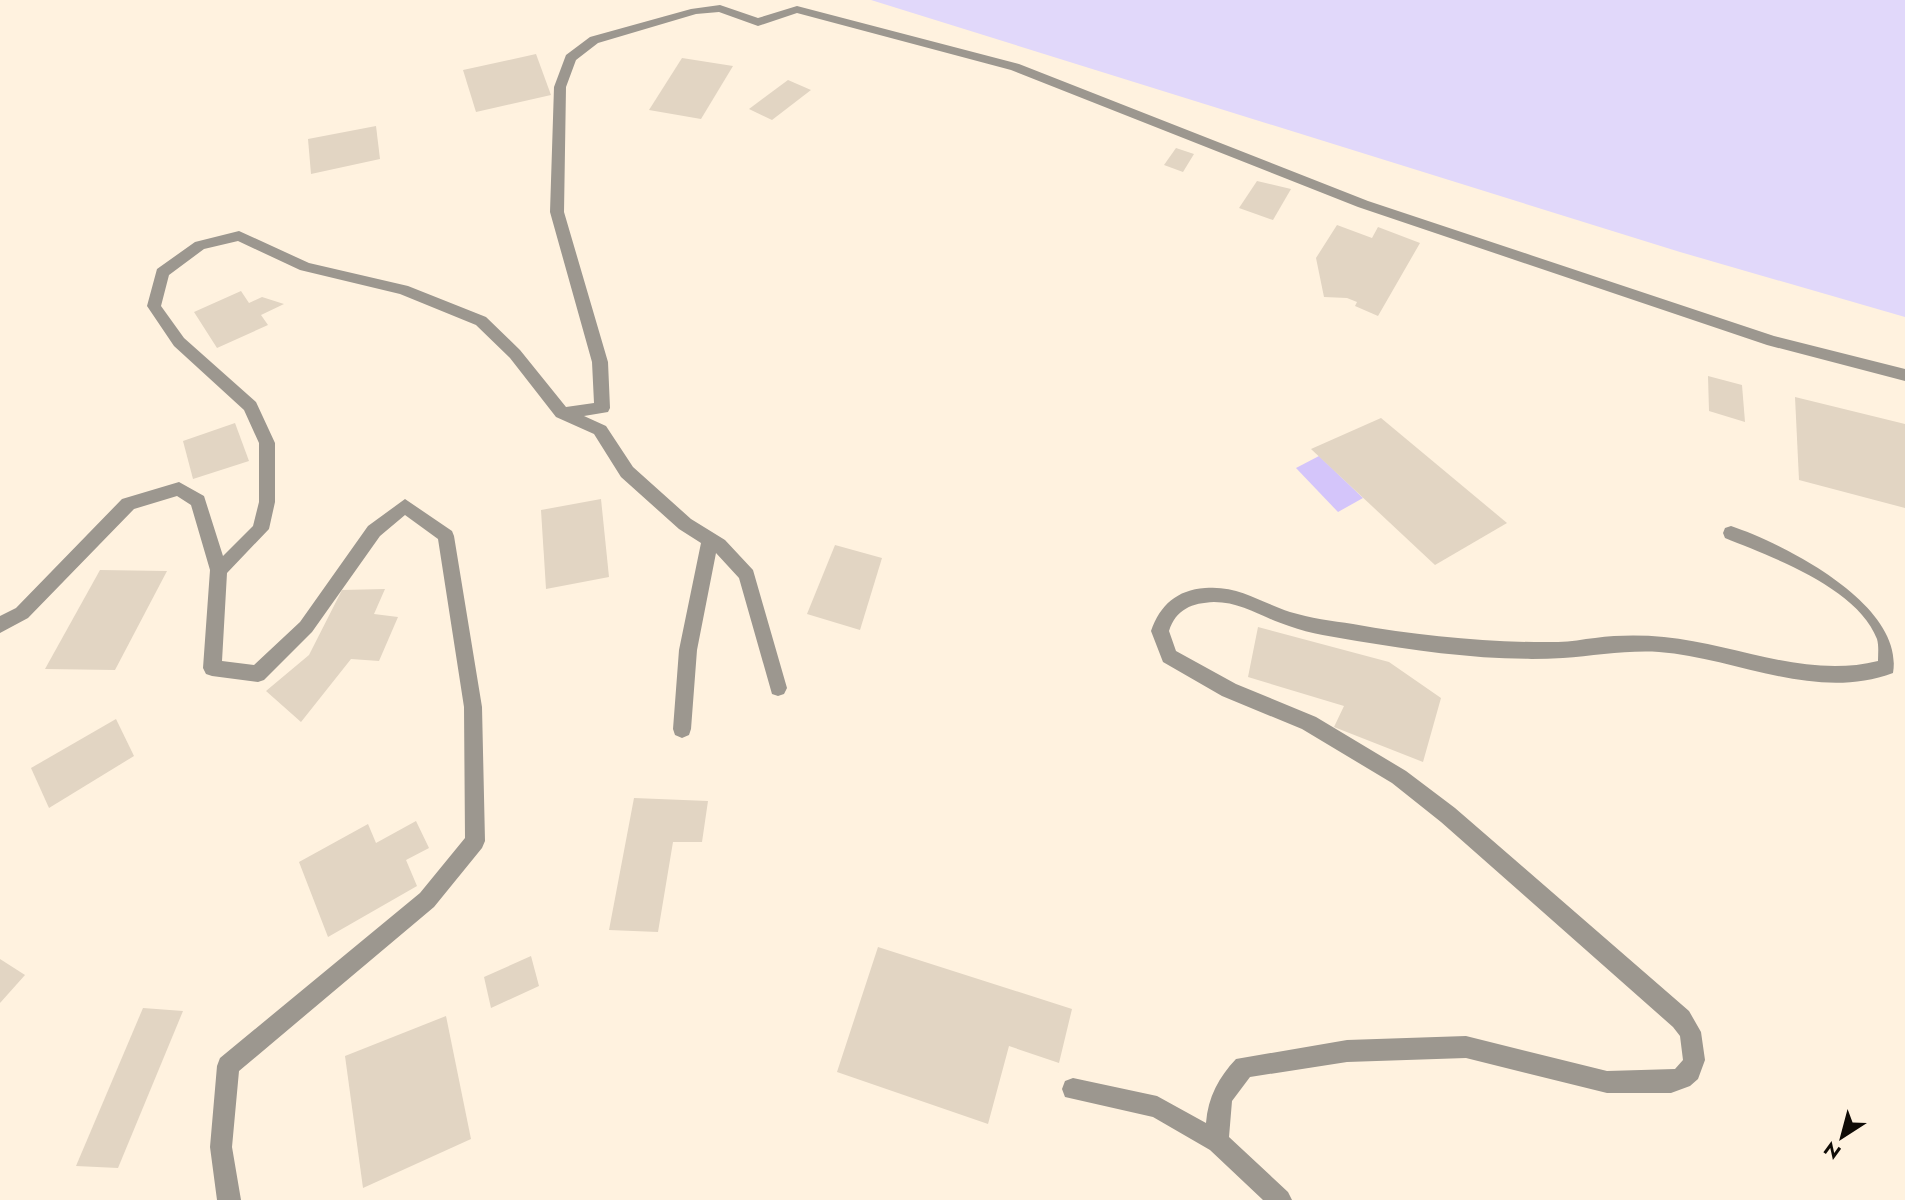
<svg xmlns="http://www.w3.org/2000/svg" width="1905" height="1200" font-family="Jost,sans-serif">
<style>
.green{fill:#e1d8fa}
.water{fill:#d4c5fa}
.building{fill:#e2d5c3}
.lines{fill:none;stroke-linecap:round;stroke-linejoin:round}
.minor{fill:#9c978f;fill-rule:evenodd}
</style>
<rect width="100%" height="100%" fill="#fff2df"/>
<!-- green -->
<polygon class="green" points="871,0 1905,0 1905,317 1680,252"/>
<!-- water -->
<polygon class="water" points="1319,456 1363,498 1338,512 1296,468"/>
<!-- building -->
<g class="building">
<polygon points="536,54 551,95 476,112 463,70"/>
<polygon points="682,58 733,66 701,119 649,110"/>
<polygon points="788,80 811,90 772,120 749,109"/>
<polygon points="376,126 380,159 311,174 308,139"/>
<polygon points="1176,148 1194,154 1183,172 1164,165"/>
<polygon points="1257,181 1291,189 1273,220 1239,208"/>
<polygon points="1337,225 1372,238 1378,227 1420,243 1378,316 1355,306 1357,302 1347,298 1324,297 1316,258"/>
<polygon points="241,291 249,303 262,297 284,304 261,315 268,325 217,348 194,312"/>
<polygon points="1708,376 1742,385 1745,422 1709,411"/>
<polygon points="1795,397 1905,424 1905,508 1799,480"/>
<polygon points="1381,418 1507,523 1435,565 1311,449"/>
<polygon points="235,423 249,461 193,479 183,441"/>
<polygon points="601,499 609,577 546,589 541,510"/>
<polygon points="835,545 882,558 860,630 807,614"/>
<polygon points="100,570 167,571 115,670 45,669"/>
<polygon points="385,589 374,614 398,617 379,661 351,659 301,722 266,691 309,655 342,590"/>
<polygon points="1258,627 1389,662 1441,698 1423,762 1334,727 1344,706 1248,677"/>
<polygon points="116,719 134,756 49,808 31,768"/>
<polygon points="634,798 708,801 702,842 673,842 658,932 609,930"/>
<polygon points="416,821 429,848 406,860 417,886 328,937 299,862 368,824 376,843"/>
<polygon points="878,947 1072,1009 1059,1063 1009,1046 988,1124 837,1072"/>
<polygon points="531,956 539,986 491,1008 484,977"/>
<polygon points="0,959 25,975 0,1003"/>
<polygon points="143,1008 183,1011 118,1168 76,1166"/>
<polygon points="446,1016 471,1139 363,1188 345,1056"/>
</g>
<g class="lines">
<!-- minor -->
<g class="minor">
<polygon points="720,5 758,18 797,6 1019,64 1368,201 1774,336 1905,369 1905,381 1767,345 1358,207 1011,70 797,13 758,26 719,12 696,14 598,43 576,60 566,87 564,212 608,362 610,408 608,412 584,416 606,426 633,467 691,519 725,540 753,570 787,688 784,694 778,696 772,694 739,578 716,553 697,650 691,729 689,735 682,738 675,735 673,729 679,650 701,543 679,529 621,477 594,434 556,417 510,358 476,325 400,294 300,270 238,241 204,249 169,275 161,306 184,338 256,402 275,443 275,502 269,529 227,573 222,661 254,665 300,622 368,526 405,499 452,531 454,536 482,707 485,841 482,848 434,907 239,1071 232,1147 241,1200 217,1200 210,1147 217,1066 220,1058 420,893 465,838 464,707 438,539 405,515 380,536 312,632 264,680 258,682 212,676 206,674 203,668 210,570 191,505 177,496 134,509 28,618 0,633 0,616 16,608 122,499 179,482 204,496 223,556 253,526 259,502 259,443 244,410 174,346 147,306 157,269 195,242 239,231 309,263 408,286 486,317 520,350 566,407 594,403 592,362 550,212 554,87 566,55 590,37 691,9"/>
<path d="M1731 526C1779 542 1905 603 1893 673 1815 702 1737 658 1659 652 1626 650 1595 656 1563 658 1495 662 1424 652 1357 641 1334 637 1311 634 1289 626 1263 618 1242 602 1214 602 1192 603 1176 609 1169 631L1176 651 1236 684 1316 717 1406 771 1455 808 1689 1011 1701 1032 1705 1060 1698 1079 1690 1086 1671 1093H1607L1466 1058 1347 1062 1250 1077 1232 1101 1229 1137 1288 1192 1292 1200H1263L1210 1150 1153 1117 1065 1097 1062 1089 1065 1081 1073 1078 1157 1096 1206 1123C1208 1097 1219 1077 1236 1059L1347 1040 1466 1036 1607 1071 1675 1069 1683 1060 1680 1036 1673 1027 1441 822 1392 783 1302 729 1222 696 1163 662 1151 631C1160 605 1177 590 1205 588 1238 585 1260 602 1290 612 1310 618 1332 621 1353 624 1420 636 1490 643 1558 642 1571 642 1583 639 1595 638 1618 635 1641 635 1664 637 1736 644 1806 679 1878 661 1878 654 1879 646 1877 639 1858 588 1772 557 1725 538L1723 533 1725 528Z"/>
</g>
</g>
<!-- north arrow -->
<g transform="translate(1842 1137) rotate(216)" stroke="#fff2df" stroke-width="5" paint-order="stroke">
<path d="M0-5L12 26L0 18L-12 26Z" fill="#0f0b06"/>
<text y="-10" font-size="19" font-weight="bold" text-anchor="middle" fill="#0f0b06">N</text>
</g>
</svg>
